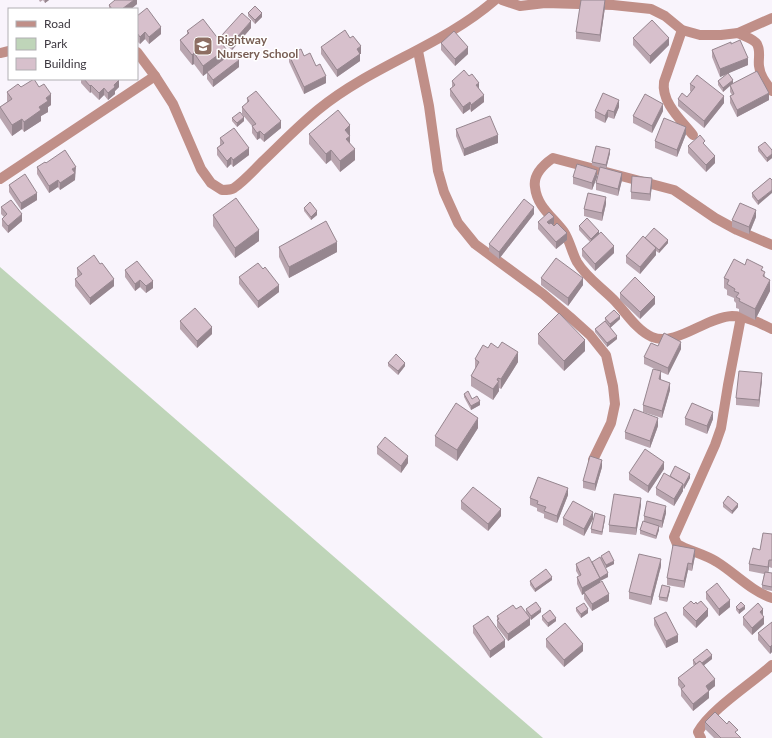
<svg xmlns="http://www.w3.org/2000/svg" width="772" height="738" font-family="Lato,sans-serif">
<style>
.green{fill:#bfd5b9}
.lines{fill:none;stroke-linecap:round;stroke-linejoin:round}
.minor{stroke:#c08f88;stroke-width:10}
.wall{fill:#b9a5af}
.shaded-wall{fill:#96868f}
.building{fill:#d7c0cc;stroke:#96868f}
.labels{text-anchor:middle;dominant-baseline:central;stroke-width:3;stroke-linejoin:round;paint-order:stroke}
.education-label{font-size:12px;font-weight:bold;fill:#785e54;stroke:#fff;text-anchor:start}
</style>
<rect width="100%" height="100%" fill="#f9f4fc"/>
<!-- green -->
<polygon class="green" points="0,267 543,738 0,738"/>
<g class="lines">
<!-- minor -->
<g class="minor">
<polyline points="502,0 520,6 545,3 613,5 651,9 665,16 682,30 700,35 721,35 738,33 772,18"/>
<path d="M682 30 664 82C661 102 681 120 693 135"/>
<path d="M738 33C744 36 754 39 757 44 761 51 758 59 759 66 760 76 766 83 772 91"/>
<polyline points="418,51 429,106 438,171 444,192 458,223 475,244 543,294 570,317 590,335 606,355 613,386 615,404 611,423 593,460"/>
<path d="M137 52 155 76 173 104 201 169 211 183 222 190C226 190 231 190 234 188 244 181 252 172 261 163 280 145 298 126 319 109 373 65 442 46 495 0"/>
<polyline points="0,53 9,51"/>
<polyline points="0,179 155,76"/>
<path d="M772 245 737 230 715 218 674 190 553 158C543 165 533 175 535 187 537 207 553 217 564 232 570 241 572 253 577 262 586 277 601 287 613 299 625 311 636 330 652 337 676 347 706 317 732 316 746 316 760 323 772 329"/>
<path d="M741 317 728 385 721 428 715 445 674 537 677 544C689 551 705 554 717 562 735 573 751 591 772 598"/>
<path d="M701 738 698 732C711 709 751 684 772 665"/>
</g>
</g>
<!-- wall -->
<g class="wall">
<polygon points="39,0 49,0 45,3 43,0 40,2"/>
<polygon points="137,0 137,4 131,9 109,9 109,5"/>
<polygon points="605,7 600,42 576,39 576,32"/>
<polygon points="248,13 262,17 255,24 248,16"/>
<polygon points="137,16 161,34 149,44 145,39 140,44 137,41"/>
<polygon points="251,28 232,50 222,42 222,35"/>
<polygon points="187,31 239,67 213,87 207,79 207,73 203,76 194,64 192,65 180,50 180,40 187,34"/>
<polygon points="633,38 669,45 650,64 633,45"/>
<polygon points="441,43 468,54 455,66 441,50"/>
<polygon points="731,44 748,65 728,73 733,83 769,100 737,117 730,103 730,96 732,95 730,92 730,86 723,92 718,85 718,81 727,74 720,77 712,57 712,50"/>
<polygon points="321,47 361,54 360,54 360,61 337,77 321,54"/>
<polygon points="289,55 304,56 316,66 326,83 304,94 289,62"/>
<polygon points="81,79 118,79 119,87 115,91 115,94 108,100 104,95 99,100 91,92 90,93 81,83"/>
<polygon points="452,81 479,89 484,102 471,112 470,109 463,114 450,96 450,89 452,88"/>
<polygon points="690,84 724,103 704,128 678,106 678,99 687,97 691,92 690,91"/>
<polygon points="21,87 51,105 48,107 48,112 41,116 41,121 24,132 22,129 12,136 0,118 0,107 7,102 7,92"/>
<polygon points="247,98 281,128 264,142 260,138 257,140 252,133 252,126 242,114 242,107 247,103"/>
<polygon points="619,107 614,119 608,117 605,123 595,118 595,111"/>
<polygon points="663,111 652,133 633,123 633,116"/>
<polygon points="232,118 244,121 237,127 232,121"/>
<polygon points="456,129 498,143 464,156 456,136"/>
<polygon points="309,134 350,135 350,143 355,160 340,172 331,160 326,164 309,144"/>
<polygon points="686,134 677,157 655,148 655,141"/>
<polygon points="220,138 249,155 233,167 231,164 227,168 217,155 217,148 220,145"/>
<polygon points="705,145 715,163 706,172 688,153 688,146"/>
<polygon points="758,147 772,150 772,158 767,162 758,151"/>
<polygon points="610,153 606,169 622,180 618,196 596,190 596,183 600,168 592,165 592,162"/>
<polygon points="46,163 76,174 75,174 75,180 60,190 58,187 49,193 37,174 37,167"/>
<polygon points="573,177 597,177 592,190 573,184"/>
<polygon points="770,178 758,205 752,197 752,193"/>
<polygon points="9,185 37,200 21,210 9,192"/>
<polygon points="652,185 650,201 631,199 631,192"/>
<polygon points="606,204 602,221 584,216 584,209"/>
<polygon points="1,207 22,221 8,233 2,226 2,219 4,217 1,214"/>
<polygon points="304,208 317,215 311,220 304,211"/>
<polygon points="534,214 499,259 489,251 489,244"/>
<polygon points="213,215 259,241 235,258 213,226"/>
<polygon points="756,217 749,234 732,227 732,220"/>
<polygon points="538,222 554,224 553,225 567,240 556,249 538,229"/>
<polygon points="579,226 599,234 614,253 595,271 582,256 582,249 590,242 579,230"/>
<polygon points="645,238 668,243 659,253 656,251 656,255 640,274 626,263 626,256"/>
<polygon points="279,247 337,252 289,278 279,257"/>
<polygon points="745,265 763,270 770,291 755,320 739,312 739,309 736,308 736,303 734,301 734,298 727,295 727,290 724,288 724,278"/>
<polygon points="77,268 114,286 90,305 75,286 75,279 78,277 77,275"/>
<polygon points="125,270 153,281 153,288 146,293 140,287 135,291 125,277"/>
<polygon points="239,277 279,292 258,308 239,284"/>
<polygon points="541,278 583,285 568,306 541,285"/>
<polygon points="620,293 655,304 640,319 620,300"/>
<polygon points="605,318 620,319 610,328 617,339 607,347 595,332 595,329 605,321"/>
<polygon points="180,321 212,334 197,348 180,329"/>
<polygon points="538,334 585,351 564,371 538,344"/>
<polygon points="658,346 681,349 668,375 661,372 661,380 670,390 662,418 643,412 643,405 657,370 644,364 644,357"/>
<polygon points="488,348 518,362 501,389 499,388 499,391 493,400 471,386 471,376 475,370 475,359"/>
<polygon points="388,363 405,366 398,375 388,366"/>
<polygon points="762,380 759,407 736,405 736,398"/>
<polygon points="464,394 472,399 480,405 471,410 464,397"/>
<polygon points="685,418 713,419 707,434 685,425"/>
<polygon points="658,426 650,448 625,439 625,432"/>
<polygon points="478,428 457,461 435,446 435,436"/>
<polygon points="377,447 408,463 401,473 377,454"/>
<polygon points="602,467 595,491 583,488 583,481"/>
<polygon points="664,469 648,493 629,480 629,473"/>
<polygon points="670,476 690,478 684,489 683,488 683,491 674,506 656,495 656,488"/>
<polygon points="568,495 557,523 544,518 544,514 537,511 537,508 530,505 530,498"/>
<polygon points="461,501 501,516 488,531 461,509"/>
<polygon points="723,503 738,507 732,514 723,507"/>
<polygon points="641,505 636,535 609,532 609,525"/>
<polygon points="666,513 662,528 659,527 659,530 656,539 640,534 640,530 644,521 644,516"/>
<polygon points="563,518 593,519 584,536 563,525"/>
<polygon points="605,519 602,535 591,533 591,529"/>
<polygon points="772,534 772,568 769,567 768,573 772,573 772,591 762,589 762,585 764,574 749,571 749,564 760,550"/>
<polygon points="601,556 614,564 606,568 601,559"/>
<polygon points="695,556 692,571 688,570 684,588 667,585 667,578"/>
<polygon points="592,562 608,577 600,581 600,582 609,601 592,611 584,599 584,593 582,595 577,584 577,577 579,576 576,571 576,564"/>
<polygon points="661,566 651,605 629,599 629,592"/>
<polygon points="552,580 535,592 530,585 530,581"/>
<polygon points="670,590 667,602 659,600 659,597"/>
<polygon points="706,592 730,607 719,616 706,599"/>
<polygon points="736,607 745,609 739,614 736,610"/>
<polygon points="576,608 588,613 581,618 576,611"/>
<polygon points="683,608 708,616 696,628 683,615"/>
<polygon points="516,609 530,625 508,641 497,627 497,616"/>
<polygon points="526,609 541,612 531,620 526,613"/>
<polygon points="542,616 556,621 548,627 542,620"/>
<polygon points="763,616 764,624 752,635 743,625 743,617"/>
<polygon points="654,618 678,642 666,648 654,625"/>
<polygon points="772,622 772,652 770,654 758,640 758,633"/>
<polygon points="473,626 505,647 490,658 473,633"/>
<polygon points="546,639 583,651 564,667 546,647"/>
<polygon points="712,659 704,665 715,686 709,691 709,698 693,711 681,696 681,689 678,685 678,678 694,666 693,664 693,660"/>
<polygon points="705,722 738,735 741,738 714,738 705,729"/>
</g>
<!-- shaded-wall -->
<g class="shaded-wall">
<polygon points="45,0 49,0 45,3"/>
<polygon points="134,0 137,0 137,4 131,9 122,9"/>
<polygon points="605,0 605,7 600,42 600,35"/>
<polygon points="262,13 262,17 255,24 255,20"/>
<polygon points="251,21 251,28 232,50 232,43"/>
<polygon points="161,27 161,34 149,44 149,37"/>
<polygon points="145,32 145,39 140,44 140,37"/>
<polygon points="669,38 669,45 650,64 650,56"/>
<polygon points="361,46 361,54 360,54 360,61 337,77 337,70 357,49"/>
<polygon points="468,47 468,54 455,66 455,59"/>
<polygon points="226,49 226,59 207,72 207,73 203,76 203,66"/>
<polygon points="194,53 194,64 192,65 192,55"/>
<polygon points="748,58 748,65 720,77 720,69"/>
<polygon points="239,60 239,67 213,87 213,80"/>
<polygon points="326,76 326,83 304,94 304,87"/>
<polygon points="119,80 119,87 115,91 115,94 108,100 108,93 114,85"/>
<polygon points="733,80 733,83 723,92 723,88"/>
<polygon points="479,83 479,90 476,85"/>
<polygon points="91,85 91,92 90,93 90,86"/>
<polygon points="104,88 104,95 99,100 99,93"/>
<polygon points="769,93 769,100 737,117 737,110"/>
<polygon points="51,94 51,105 48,107 48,112 41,116 41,121 24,132 24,122 39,107 46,98"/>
<polygon points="484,95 484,102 471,112 471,105"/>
<polygon points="724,96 724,103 704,128 704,121"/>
<polygon points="619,100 619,107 614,119 614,112"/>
<polygon points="470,102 470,109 463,114 463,107"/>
<polygon points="663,104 663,111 652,133 652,126"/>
<polygon points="608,110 608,117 605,123 605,116"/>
<polygon points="244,117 244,121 237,127 237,123"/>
<polygon points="22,119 22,129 12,136 12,125"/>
<polygon points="281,121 281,128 264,142 264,135"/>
<polygon points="350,125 350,135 345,140 345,130"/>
<polygon points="686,127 686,134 677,157 677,150"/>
<polygon points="260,131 260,138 257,140 257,133"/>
<polygon points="498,135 498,143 464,156 464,149"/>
<polygon points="350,136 350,146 346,139"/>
<polygon points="249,148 249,155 233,167 233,160"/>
<polygon points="355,149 355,160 340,172 340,161"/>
<polygon points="610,149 610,153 606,169 606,165"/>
<polygon points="331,150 331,160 326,164 326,154"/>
<polygon points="772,154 772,158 767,162 767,158"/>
<polygon points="715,156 715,163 706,172 706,165"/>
<polygon points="231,157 231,164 227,168 227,161"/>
<polygon points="76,167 75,180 60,190 60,183 72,169"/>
<polygon points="597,170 597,177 592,190 592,183"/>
<polygon points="622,173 622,180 618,196 618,189"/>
<polygon points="652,178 652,185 650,201 650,194"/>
<polygon points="58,180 58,187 49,193 49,186"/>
<polygon points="772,190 772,193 758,205 758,201"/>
<polygon points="37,193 37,200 21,210 21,203"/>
<polygon points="606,197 606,204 602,221 602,213"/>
<polygon points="534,207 534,214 499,259 499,252"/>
<polygon points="756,210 756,217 749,234 749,227"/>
<polygon points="317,211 317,215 311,220 311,217"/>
<polygon points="22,214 22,221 8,233 8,226"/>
<polygon points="554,217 554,224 547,230 547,222"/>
<polygon points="259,230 259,241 235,258 235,248"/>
<polygon points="599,231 599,235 591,242 591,239"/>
<polygon points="567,233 567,240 556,249 556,242"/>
<polygon points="668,240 668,243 659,253 659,250"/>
<polygon points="337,242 337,252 289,278 289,267"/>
<polygon points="614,246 614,253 595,271 595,264"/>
<polygon points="656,248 656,255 640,274 640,267"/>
<polygon points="583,278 583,285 568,306 568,298"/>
<polygon points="114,279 114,286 90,305 90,298"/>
<polygon points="140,280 140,287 135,291 135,284"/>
<polygon points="770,280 770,291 755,320 755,309"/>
<polygon points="153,281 153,288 146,293 146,286"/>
<polygon points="279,285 279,292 258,308 258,301"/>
<polygon points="655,297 655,304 640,319 640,312"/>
<polygon points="620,316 620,319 610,328 610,324"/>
<polygon points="212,327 212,334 197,348 197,341"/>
<polygon points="617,336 617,339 607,347 607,343"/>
<polygon points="585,340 585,351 564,371 564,361"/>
<polygon points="681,342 681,349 668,375 668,368"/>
<polygon points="518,352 518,362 501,389 501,379"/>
<polygon points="405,363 405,366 398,375 398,371"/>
<polygon points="661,371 661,379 659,386 659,379"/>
<polygon points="762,373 762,380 759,407 759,400"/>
<polygon points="498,378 499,391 493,400 493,389"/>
<polygon points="670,383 670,390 662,418 662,411"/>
<polygon points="480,401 480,405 471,410 471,406"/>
<polygon points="713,412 713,419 707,434 707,426"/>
<polygon points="478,418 478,428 457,461 457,450"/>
<polygon points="658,418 658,426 650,448 650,441"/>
<polygon points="408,456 408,463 401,473 401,466"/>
<polygon points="602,460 602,467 595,491 595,484"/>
<polygon points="664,462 664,469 648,493 648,486"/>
<polygon points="690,474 690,478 684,489 684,485"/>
<polygon points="683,484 683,491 674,506 674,499"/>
<polygon points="568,488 568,495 557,523 557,516"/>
<polygon points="641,498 641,505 636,535 636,528"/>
<polygon points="738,504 738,507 732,514 732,511"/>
<polygon points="666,506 666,513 662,528 662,521"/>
<polygon points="501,509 501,516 488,531 488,524"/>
<polygon points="593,512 593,519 584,536 584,529"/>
<polygon points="605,516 605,519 602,535 602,532"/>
<polygon points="659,526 659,530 656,539 656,536"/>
<polygon points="695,549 695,556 692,571 692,564"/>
<polygon points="661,559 661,566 651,605 651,597"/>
<polygon points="769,560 769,567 768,574 768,567"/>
<polygon points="614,561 614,564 606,568 606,565"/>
<polygon points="688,563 688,570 684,588 684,581"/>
<polygon points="608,573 608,577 600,581 600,585 582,595 582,588"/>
<polygon points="552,577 552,580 535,592 535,589"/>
<polygon points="670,587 670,590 667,602 667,598"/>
<polygon points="609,594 609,601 592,611 592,604"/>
<polygon points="730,600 730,607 719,616 719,609"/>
<polygon points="745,606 745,609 739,614 739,610"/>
<polygon points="541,609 541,612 531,620 531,616"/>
<polygon points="588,609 588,613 581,618 581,614"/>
<polygon points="708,609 708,616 696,628 696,621"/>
<polygon points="763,609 763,616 760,612"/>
<polygon points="764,617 764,624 752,635 752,628"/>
<polygon points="530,618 530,625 508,641 508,634"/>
<polygon points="556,618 556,621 548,627 548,623"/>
<polygon points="678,635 678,642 666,648 666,641"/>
<polygon points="505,640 505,647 490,658 490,651"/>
<polygon points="583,644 583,651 564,667 564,660"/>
<polygon points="772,645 772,652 770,654 770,647"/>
<polygon points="712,655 712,659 698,670 698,666"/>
<polygon points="715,679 715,686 706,693 706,686"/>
<polygon points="709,691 709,698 693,711 693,704"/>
</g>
<!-- building -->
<g class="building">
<polygon points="115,0 134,0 122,9 112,9 109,5"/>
<polygon points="581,0 605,0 600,35 576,32"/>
<polygon points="255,6 262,13 255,20 248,13"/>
<polygon points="147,8 161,27 149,37 145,32 140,37 137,33 137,16"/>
<polygon points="242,13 251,21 232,43 222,35"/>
<polygon points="203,19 226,49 203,66 194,53 192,55 180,40 189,33 187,31"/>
<polygon points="652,20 669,38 650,56 633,38"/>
<polygon points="345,30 350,38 353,36 361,46 357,49 360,54 337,70 321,47"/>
<polygon points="454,31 468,47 455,59 441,43"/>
<polygon points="740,40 748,58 720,69 712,50 731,42 731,44"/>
<polygon points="301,49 304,56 310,53 316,66 320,64 326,76 304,87 289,55"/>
<polygon points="233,52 239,60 213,80 207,72"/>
<polygon points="464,70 469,76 472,74 479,83 476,85 484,95 471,105 470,102 463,107 450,89 455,85 452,81"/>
<polygon points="757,71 769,93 737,110 730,96 734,94 730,85"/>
<polygon points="728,73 733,80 723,88 718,81"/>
<polygon points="697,75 724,96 704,121 678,99 682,93 687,97 695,87 690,84"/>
<polygon points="34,79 39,87 44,84 51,94 46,98 48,101 39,107 41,110 24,122 22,119 12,125 0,107 12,99 7,92 18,84 21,87"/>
<polygon points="84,79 118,79 119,80 114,85 115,87 108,93 104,88 99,93 91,85 90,86"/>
<polygon points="256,91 281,121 264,135 260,131 257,133 252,126 256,124 242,107 249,101 247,98"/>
<polygon points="603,93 619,100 614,112 608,110 605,116 595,111"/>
<polygon points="645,94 663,104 652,126 633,116"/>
<polygon points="338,110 350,125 345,130 350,136 346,139 355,149 340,161 331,150 326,154 309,134"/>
<polygon points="240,112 244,117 237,123 232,118"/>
<polygon points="490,116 498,135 464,149 456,129"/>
<polygon points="664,118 686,127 677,150 655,141"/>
<polygon points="234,128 249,148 233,160 231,157 227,161 217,148 224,143 220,138"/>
<polygon points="700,135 705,141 703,143 715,156 706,165 688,146"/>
<polygon points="765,142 772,150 772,154 767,158 758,147"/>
<polygon points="596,146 610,149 606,165 592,162"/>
<polygon points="65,150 76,167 72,169 75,173 60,183 58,180 49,186 37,167 45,162 46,163"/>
<polygon points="577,164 597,170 592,183 573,177"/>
<polygon points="600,167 622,173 618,189 596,183"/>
<polygon points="25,174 37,193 21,203 9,185"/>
<polygon points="632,176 652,178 650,194 631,192"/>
<polygon points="770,178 772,180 772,190 758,201 752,193"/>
<polygon points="588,193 606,197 602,213 584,209"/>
<polygon points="236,198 259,230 235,248 213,215"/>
<polygon points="524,199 534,207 499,252 489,244"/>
<polygon points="11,200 22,214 8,226 2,219 7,214 1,207"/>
<polygon points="310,202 317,211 311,217 304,208"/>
<polygon points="740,203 756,210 749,227 732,220"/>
<polygon points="549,212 554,217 547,222 549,224 551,223 554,226 557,223 567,233 556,242 538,222"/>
<polygon points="587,218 599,231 591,239 579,226"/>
<polygon points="326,221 337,242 289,267 279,247"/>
<polygon points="654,228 668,240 659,250 645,238"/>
<polygon points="601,232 614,246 595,264 582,249"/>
<polygon points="643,236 656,248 640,267 626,256"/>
<polygon points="94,255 100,264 102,263 114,279 90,298 75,279 82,274 77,268"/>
<polygon points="556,258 583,278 568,298 541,278"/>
<polygon points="734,259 745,265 747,259 763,267 761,270 765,272 763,276 770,280 755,309 739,301 740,299 736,297 739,293 734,291 735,289 727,284 729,280 724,278"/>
<polygon points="137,261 153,281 146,286 140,280 135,284 125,270"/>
<polygon points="258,263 263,269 265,267 279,285 258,301 239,277"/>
<polygon points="635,277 655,297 640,312 620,293"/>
<polygon points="195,308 212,327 197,341 180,321"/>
<polygon points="614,310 620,316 610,324 605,318"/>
<polygon points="559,313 585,340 564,361 538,334"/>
<polygon points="605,321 617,336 607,343 595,329"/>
<polygon points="664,333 681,342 668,368 644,357 651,343 658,346"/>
<polygon points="502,342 518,352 501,379 498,378 497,380 499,381 493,389 471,376 479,362 475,359 483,345 488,348 491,343 498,348"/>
<polygon points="396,354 405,363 398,371 388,363"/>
<polygon points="653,369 661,371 659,379 670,383 662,411 643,405"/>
<polygon points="739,371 762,373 759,400 736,398"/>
<polygon points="468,391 472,399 477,396 480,401 471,406 464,394"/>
<polygon points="456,403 478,418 457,450 435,436"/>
<polygon points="692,403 713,412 707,426 685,418"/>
<polygon points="634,409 658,418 650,441 625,432"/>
<polygon points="385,437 408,456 401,466 377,447"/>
<polygon points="645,449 664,462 648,486 629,473"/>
<polygon points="590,456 602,460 595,484 583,481"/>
<polygon points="675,466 690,474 684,485 682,485 683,484 670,476"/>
<polygon points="664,473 683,484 674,499 656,488"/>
<polygon points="538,477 568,488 557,516 544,511 546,507 537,504 538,501 530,498"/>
<polygon points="473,487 501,509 488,524 461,501"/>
<polygon points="614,494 641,498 636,528 609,525"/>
<polygon points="728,496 738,504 732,511 723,503"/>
<polygon points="573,501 593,512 584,529 563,518"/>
<polygon points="647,501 666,506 662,521 644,516"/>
<polygon points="595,513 605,516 602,532 591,529"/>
<polygon points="643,521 659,526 656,536 640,530"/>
<polygon points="763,533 772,534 772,560 769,560 768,567 749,564 753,548 760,550"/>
<polygon points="673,545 695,549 692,564 688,563 684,581 667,578"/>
<polygon points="609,551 614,561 606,565 601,556"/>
<polygon points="639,554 661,559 651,597 629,592"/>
<polygon points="589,557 600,578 582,588 577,577 581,575 576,564"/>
<polygon points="600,557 608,573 600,578 592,562"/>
<polygon points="546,569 552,577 535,589 530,581"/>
<polygon points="765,572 772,573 772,587 762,585"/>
<polygon points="602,581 609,594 592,604 584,592"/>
<polygon points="717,583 730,600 719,609 706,592"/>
<polygon points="662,585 670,587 667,598 659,597"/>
<polygon points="691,601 694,604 696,602 697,604 701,601 708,609 696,621 683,608"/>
<polygon points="536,602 541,609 531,616 526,609"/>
<polygon points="741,602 745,606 739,610 736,607"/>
<polygon points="584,603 588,609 581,614 576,608"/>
<polygon points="758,603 763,609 760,612 764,617 752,628 743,617"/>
<polygon points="513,605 516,609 521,606 530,618 508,634 497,620 499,619 497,616"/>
<polygon points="550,610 556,618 548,623 542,616"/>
<polygon points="666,612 678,635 666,641 654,618"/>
<polygon points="488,616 505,640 490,651 473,626"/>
<polygon points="772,622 772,645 770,647 758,633"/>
<polygon points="565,623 583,644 564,660 546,639"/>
<polygon points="707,649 712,655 702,663 700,661 696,664 693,660"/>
<polygon points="700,661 715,679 706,686 709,691 693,704 681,689 685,686 678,678"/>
<polygon points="715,712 727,724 729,721 738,730 735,732 741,738 721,738 705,722"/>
</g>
<!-- icons -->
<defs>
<symbol id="school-square" viewBox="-11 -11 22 22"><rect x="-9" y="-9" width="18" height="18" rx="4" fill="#8d6e63" stroke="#fff"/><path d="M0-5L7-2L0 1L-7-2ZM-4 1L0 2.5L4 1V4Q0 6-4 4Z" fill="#fff"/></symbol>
</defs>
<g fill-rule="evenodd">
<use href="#school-square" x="192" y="35" width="22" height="22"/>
</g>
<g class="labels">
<!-- education labels -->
<g class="education-label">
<text x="217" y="39">Rightway<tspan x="217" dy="14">Nursery School</tspan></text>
</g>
</g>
<!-- legend -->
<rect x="8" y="8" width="130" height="72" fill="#ffffff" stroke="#b1afb3"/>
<rect x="16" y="21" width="20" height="6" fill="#c08f88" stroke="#b1afb3"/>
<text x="44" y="28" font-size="12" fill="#3d3840">Road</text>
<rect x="16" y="38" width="20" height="12" fill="#bfd5b9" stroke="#b1afb3"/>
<text x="44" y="48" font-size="12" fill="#3d3840">Park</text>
<rect x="16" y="58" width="20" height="12" fill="#d7c0cc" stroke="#b1afb3"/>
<text x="44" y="68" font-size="12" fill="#3d3840">Building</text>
</svg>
